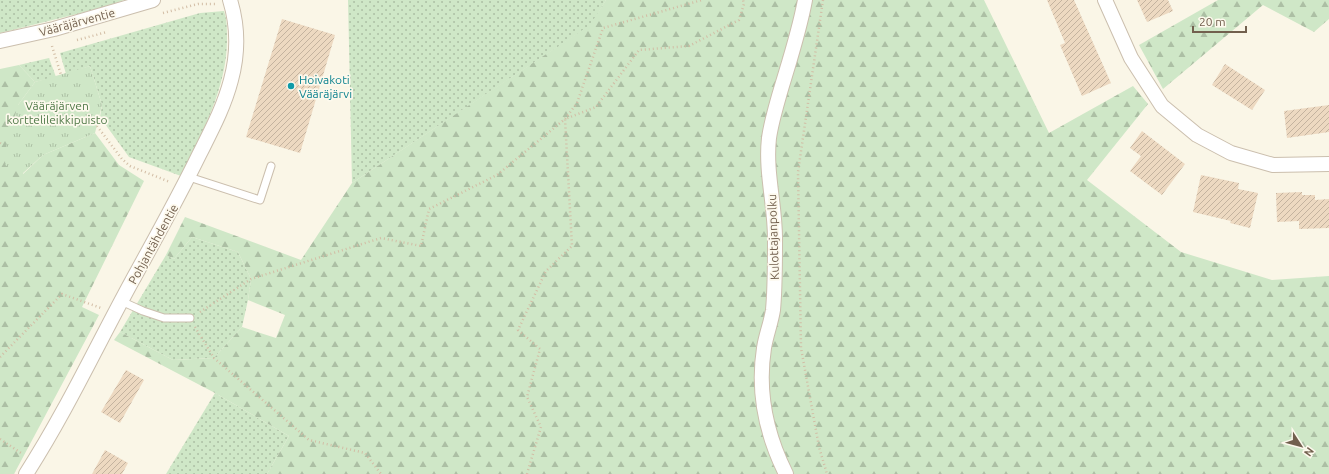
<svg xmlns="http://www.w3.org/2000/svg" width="1329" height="474" font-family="Ubuntu,sans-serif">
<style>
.grass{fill:url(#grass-dots)}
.forest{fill:url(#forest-firs)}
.park{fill:url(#park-tufts)}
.building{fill:url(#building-hatch)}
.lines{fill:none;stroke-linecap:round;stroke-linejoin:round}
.lane-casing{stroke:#cbbfae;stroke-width:9}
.street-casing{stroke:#cbbfae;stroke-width:16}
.path{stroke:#d2bda5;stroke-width:2.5;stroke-dasharray:1 3;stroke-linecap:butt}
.lane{stroke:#fff;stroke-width:7}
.street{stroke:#fff;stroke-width:14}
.culture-dot{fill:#0f9aa8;stroke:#fdf9ed;stroke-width:1.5}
.labels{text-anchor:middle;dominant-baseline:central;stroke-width:3.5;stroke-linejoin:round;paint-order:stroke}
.street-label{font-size:12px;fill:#72604e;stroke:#fdf9ed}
.culture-label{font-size:12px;fill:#0d838f;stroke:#fdf9ed;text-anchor:start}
.park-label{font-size:12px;fill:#527b4a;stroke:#fdf9ed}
</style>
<defs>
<pattern id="grass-dots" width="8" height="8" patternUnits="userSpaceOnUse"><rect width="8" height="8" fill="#cfe7c7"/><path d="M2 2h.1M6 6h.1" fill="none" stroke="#acbfa4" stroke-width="1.8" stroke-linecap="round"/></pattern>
<pattern id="forest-firs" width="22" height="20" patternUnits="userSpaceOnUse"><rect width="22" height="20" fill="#cfe7c7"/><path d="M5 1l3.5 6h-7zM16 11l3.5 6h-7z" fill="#acbfa4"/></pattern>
<pattern id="park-tufts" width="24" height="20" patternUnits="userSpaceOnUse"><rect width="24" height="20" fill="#cfe7c7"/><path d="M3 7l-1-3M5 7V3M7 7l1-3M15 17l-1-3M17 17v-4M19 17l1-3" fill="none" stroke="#acbfa4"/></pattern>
<pattern id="building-hatch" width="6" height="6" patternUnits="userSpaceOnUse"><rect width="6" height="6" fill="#edd9c1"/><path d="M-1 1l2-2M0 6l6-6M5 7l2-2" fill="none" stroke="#c4b39f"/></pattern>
</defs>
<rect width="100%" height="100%" fill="#faf6e7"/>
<!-- grass -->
<g class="grass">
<polygon points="0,0 124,0 105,7 0,33"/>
<polygon points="348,0 606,0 591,25 352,183"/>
<path d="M224 11C227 20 227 29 227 39 227 88 202 133 181 176L129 157 100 117 102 105 90 66 66 74 60 53 200 13Z"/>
<polygon points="49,58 56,77 35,82 19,65"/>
<polygon points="192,237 238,252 251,279 248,300 242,327 214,358 173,360 120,332 166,255 174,259"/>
<polygon points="215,393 289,436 267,474 166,474"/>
</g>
<!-- forest -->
<g class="forest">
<polygon points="606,0 984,0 1049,133 1133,86 1148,104 1087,180 1181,252 1272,280 1329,276 1329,474 267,474 289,436 215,393 114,340 120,332 173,360 214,358 242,327 276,338 285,315 248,300 251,279 238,252 192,237 174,259 166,255 185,217 301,260 352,183 590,25"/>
<polygon points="1218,0 1329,0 1329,19 1314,32 1263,5 1163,89 1139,45"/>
<polygon points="19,65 35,82 18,105 23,174 43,155 95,133 119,165 144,181 82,307 99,315 14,474 0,474 0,69"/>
</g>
<!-- park -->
<polygon class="park" points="90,66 102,105 95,133 43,155 22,174 5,165 6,147 18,105 35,82"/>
<!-- building -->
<g class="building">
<polygon points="1047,0 1074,0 1111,83 1082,96 1060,45 1065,43"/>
<polygon points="1137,0 1168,0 1173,11 1147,22"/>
<polygon points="282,19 335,35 300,153 246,137"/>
<polygon points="1225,64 1265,90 1252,110 1212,85"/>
<polygon points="1329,105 1329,132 1287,138 1284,111"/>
<polygon points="1142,131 1185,164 1162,195 1130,171 1141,156 1130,148"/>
<polygon points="1201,175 1239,183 1238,189 1258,193 1250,228 1230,223 1231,221 1193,212"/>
<polygon points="1302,192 1302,195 1315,195 1315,200 1329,199 1329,228 1299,229 1299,221 1277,222 1276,193"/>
<polygon points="126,370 144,380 120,423 101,412"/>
<polygon points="105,450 128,463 122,474 92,474"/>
</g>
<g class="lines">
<defs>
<g id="lane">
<polyline points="189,177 260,200 271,166"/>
<polyline points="121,301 143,311 164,318 190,318"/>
</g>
<g id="street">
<polyline points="1105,0 1131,58 1162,106 1197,135 1231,153 1273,165 1329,164"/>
<polyline points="0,41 54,29 153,0"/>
<path d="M26 474C66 412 97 345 132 281 155 239 178 198 199 155 211 131 224 107 231 80 238 54 238 26 230 0"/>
<path d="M786 474C766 434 757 393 764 348 766 335 771 323 773 310 775 288 775 266 775 243 776 208 765 173 769 138 771 124 775 110 779 96 788 65 799 33 805 0"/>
</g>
</defs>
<!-- lane casing -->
<use href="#lane" class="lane-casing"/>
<!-- street casing -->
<use href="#street" class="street-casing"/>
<!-- path -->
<g class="path">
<polyline points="823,0 798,172 801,348 819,447 827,474"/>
<polyline points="163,13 198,4 215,4"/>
<polyline points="77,40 107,32"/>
<polyline points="52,46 61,75"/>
<polyline points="97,126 122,159 130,166 170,182"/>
<polyline points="0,143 1,144"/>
<polyline points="200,312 251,279 381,238 421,246 429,209 497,175 565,119 577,103 603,28 702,0"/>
<polyline points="195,327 214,358 309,440 365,453 381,474"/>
<polyline points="0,357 62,294 101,308"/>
<polyline points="0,439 21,453"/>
<polyline points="527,474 541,427 527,397 540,349 518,330 546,271 572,246 565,119 596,107 639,50 689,46 739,20 744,4 743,0"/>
</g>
<!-- lane -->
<use href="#lane" class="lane"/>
<!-- street -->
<use href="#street" class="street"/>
</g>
<!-- markers -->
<circle class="culture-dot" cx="291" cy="86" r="4"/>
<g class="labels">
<!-- street labels -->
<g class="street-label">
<text transform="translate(77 22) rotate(-15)">Vääräjärventie</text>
<text transform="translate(773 237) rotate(-92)">Kulottajanpolku</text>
<text transform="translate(153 244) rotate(-61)">Pohjantähdentie</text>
</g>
<!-- culture labels -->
<g class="culture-label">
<text x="299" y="79">Hoivakoti<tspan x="299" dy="14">Vääräjärvi</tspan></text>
</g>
<!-- park labels -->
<g class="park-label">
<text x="57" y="105">Vääräjärven<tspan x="57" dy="14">korttelileikkipuisto</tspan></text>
</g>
</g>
<!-- north arrow -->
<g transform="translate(1301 446) rotate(126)" stroke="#fdf9ed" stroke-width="3" paint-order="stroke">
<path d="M0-3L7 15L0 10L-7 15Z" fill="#72604e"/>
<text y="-6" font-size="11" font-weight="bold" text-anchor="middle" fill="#72604e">N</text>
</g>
<!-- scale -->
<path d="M1193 26v6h53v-6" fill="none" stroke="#72604e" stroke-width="2"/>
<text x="1199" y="26" font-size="12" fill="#72604e" stroke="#fdf9ed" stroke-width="3" paint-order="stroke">20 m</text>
</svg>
